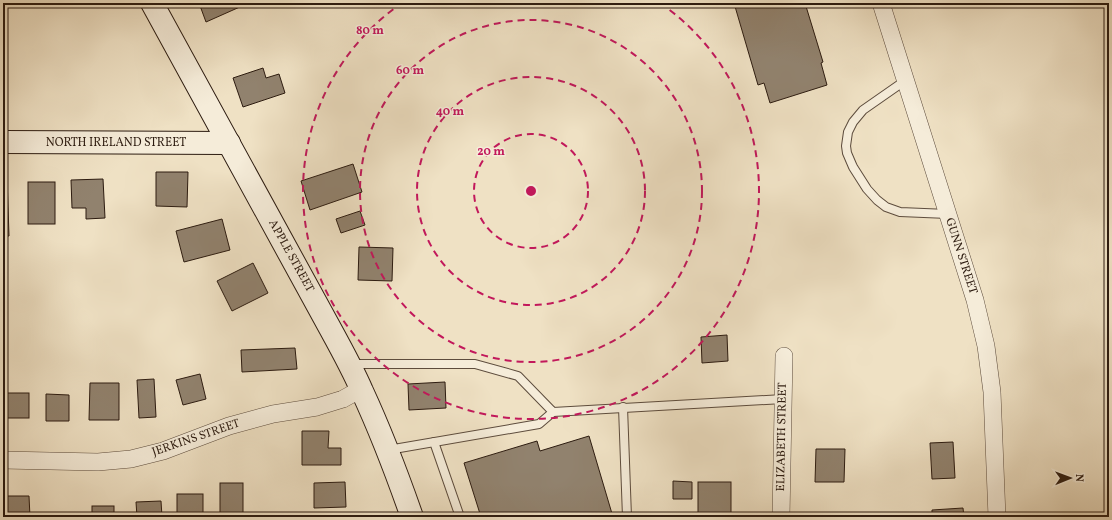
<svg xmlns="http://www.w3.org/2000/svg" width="1112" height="520" font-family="Vollkorn,serif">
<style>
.building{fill:#91826e;stroke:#2c1b10}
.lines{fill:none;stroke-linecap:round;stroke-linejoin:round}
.lane-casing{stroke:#5d4c3d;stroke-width:10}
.street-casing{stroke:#5d4c3d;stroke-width:18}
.secondary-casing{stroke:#2c1b10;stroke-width:24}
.lane{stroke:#f5ecd9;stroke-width:8}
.street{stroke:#f5ecd9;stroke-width:17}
.secondary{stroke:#f5ecd9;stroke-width:22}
.ring{fill:none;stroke:#c2185b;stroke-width:2;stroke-dasharray:7 5}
.labels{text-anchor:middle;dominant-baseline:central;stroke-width:3;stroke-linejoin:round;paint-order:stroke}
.street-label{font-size:12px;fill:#2c1b10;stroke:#f5ecd9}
.centre{fill:#c2185b;stroke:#f5ecd9;stroke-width:2}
.ring-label{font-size:12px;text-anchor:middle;font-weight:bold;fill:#c2185b;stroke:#f5ecd9;stroke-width:3;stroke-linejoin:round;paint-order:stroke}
</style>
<rect width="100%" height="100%" fill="#efe1c4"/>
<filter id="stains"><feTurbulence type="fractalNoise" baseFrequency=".005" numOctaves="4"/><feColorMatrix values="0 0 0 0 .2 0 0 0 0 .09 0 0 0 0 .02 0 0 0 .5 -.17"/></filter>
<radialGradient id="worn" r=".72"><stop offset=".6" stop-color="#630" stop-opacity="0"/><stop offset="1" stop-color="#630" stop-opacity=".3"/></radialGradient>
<!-- building -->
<g class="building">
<polygon points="199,3 241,3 242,6 206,22"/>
<polygon points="734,3 805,3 823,62 821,63 827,85 770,103 764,83 758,85"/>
<polygon points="263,68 266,78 279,74 285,93 243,107 233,78"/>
<polygon points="353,164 362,192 310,210 301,181"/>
<polygon points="156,172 188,172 187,207 156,206"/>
<polygon points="3,177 7,177 9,236 3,236"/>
<polygon points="103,179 105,218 86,219 86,208 72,208 71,180"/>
<rect x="28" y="182" width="27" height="42"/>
<polygon points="360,211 365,225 341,233 336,219"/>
<polygon points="222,219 230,250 184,262 176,231"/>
<polygon points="359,247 393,248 392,281 358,280"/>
<polygon points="253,263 268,293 232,311 217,281"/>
<polygon points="727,335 728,361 702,363 701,337"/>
<polygon points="295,348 297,369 242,372 241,350"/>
<polygon points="200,374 206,399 183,405 176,380"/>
<polygon points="154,379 156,417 139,418 137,380"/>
<polygon points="445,382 446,408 409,410 408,384"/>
<polygon points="90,383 119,383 119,420 89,420"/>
<rect x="3" y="393" width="26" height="25"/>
<polygon points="46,394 69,395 69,421 46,421"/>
<polygon points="302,431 329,431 328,448 341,448 341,465 302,465"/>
<polygon points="589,436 613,517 481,517 464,463 537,441 540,451"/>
<polygon points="953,442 955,478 932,479 930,443"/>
<polygon points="816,449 845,449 844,482 815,482"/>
<rect x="1106" y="462" width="3" height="20"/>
<polygon points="673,481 692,482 692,499 673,499"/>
<polygon points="345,482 346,507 314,508 314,483"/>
<rect x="698" y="482" width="33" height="31"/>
<rect x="220" y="483" width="23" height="34"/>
<rect x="177" y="494" width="26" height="23"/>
<polygon points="3,496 29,496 30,517 4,517"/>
<polygon points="161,501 162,517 137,517 136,502"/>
<rect x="92" y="506" width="22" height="11"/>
<polygon points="963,508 964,517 921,517 932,516 932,510"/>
<polygon points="808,515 848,516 848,517 808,517"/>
</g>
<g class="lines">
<defs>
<g id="lane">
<polyline points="906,80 863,110 853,122 848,132 846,146 847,153 853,167 867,189 877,200 886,207 900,212 948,214"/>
<polyline points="351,364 475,364 518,376 553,412 783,399"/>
<polyline points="623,407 627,517"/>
<polyline points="434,442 460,517"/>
<polyline points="388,450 539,424 553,412"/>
</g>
<g id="street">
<polyline points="881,3 975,300 986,346 992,392 997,517"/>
<polyline points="3,460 98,462 131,459 163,451 229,426 273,414 317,407 343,399 361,389"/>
<polyline points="781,517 784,356"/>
</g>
<g id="secondary">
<path d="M152 3 331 330C342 350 353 370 362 391 381 432 397 474 412 517"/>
<polyline points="3,142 229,143"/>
</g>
</defs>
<!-- lane casing -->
<use href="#lane" class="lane-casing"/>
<!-- street casing -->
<use href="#street" class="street-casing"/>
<!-- secondary casing -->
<use href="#secondary" class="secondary-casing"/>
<!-- lane -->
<use href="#lane" class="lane"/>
<!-- street -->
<use href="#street" class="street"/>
<!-- secondary -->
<use href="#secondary" class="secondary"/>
</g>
<!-- distance rings -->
<g class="ring">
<circle cx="531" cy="191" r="57"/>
<circle cx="531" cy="191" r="114"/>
<circle cx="531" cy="191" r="171"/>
<path d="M660 3A228 228 0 1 1 402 3"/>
</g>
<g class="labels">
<!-- street labels -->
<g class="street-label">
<text x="116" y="143">NORTH IRELAND STREET</text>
<text transform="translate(291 256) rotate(61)">APPLE STREET</text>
<text transform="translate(961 256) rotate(72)">GUNN STREET</text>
<text transform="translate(782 437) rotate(-89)">ELIZABETH STREET</text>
<text transform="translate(196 438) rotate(-19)">JERKINS STREET</text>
</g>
</g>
<circle cx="531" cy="191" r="6" class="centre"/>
<g class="ring-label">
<text x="370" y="34">80 m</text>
<text x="410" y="74">60 m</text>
<text x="450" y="115">40 m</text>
<text x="491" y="155">20 m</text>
</g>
<!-- margin -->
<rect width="1112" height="520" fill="none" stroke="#efe1c4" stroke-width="16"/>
<rect x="4" y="4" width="1104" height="512" fill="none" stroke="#2c1b10" stroke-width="2"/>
<rect x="8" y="8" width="1096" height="504" fill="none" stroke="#2c1b10"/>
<!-- north arrow -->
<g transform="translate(1070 478) rotate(89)" stroke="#f5ecd9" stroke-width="3" paint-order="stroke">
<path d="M0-3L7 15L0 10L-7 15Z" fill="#2c1b10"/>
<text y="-6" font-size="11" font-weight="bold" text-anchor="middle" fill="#2c1b10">N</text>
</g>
<rect width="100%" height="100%" filter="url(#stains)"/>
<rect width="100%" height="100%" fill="url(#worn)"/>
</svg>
